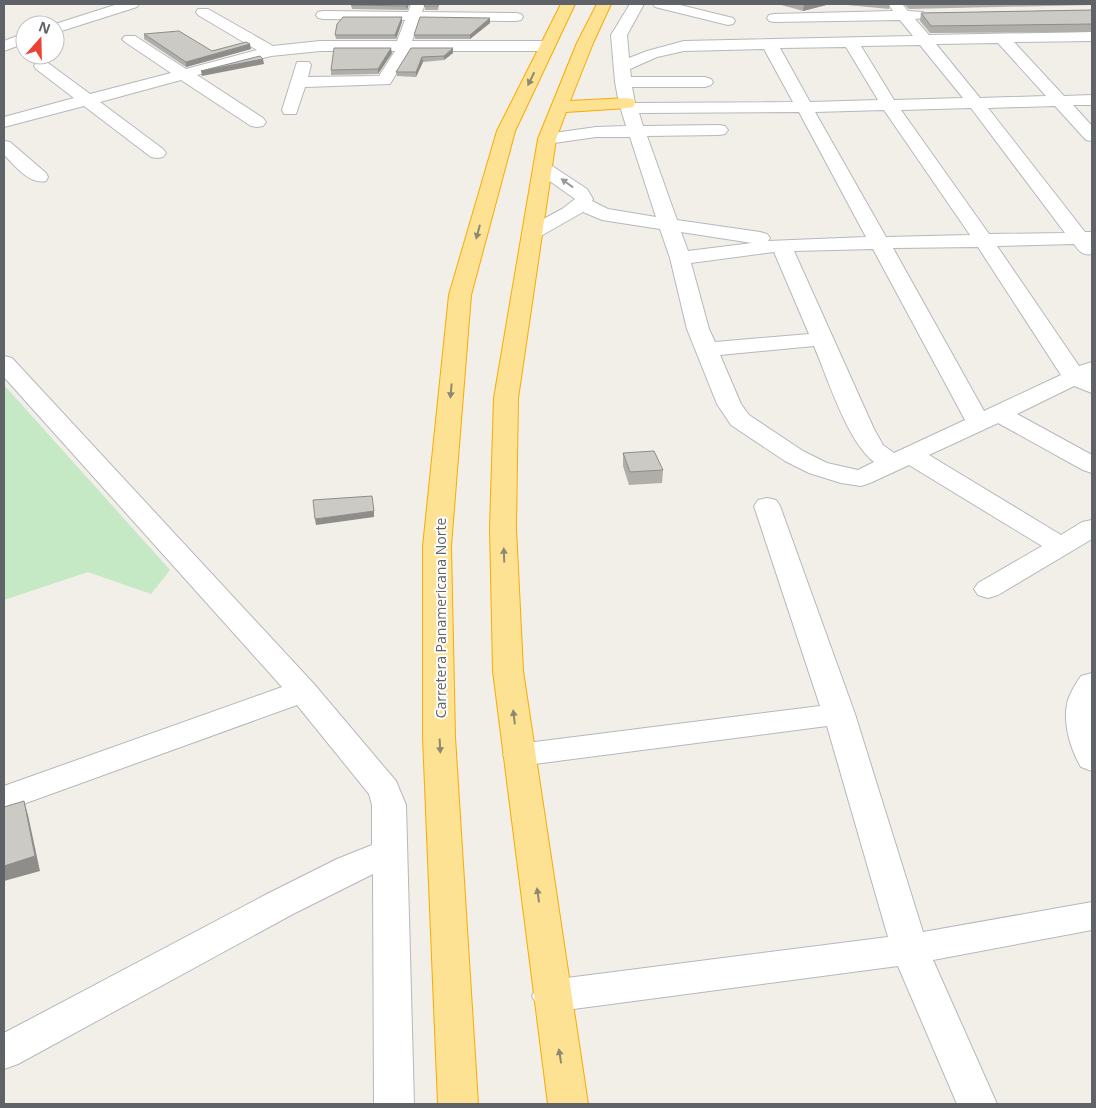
<svg xmlns="http://www.w3.org/2000/svg" width="1096" height="1108" font-family="'Open Sans',sans-serif">
<style>
.green{fill:#c5e8c5}
.lines{fill:none;stroke-linecap:round;stroke-linejoin:round}
.minor-casing{stroke:#b5b8bc;stroke-width:2}
.highway-casing{stroke:#f9ab00;stroke-width:2}
.minor{fill:#fff;fill-rule:evenodd}
.highway{fill:#fde293;fill-rule:evenodd}
.wall{fill:#afaea9}
.shaded-wall{fill:#8f8d8a}
.building{fill:#cccac5;stroke:#8f8d8a}
.oneway{fill:#8e8975}
.oneway2{fill:#979a9d}
.labels{text-anchor:middle;dominant-baseline:central;stroke-width:4;stroke-linejoin:round;paint-order:stroke}
.street-label{font-size:14px;fill:#5f6368;stroke:#fff}
</style>
<rect width="100%" height="100%" fill="#f1efe8"/>
<!-- green -->
<polygon class="green" points="4,385 170,570 151,594 88,572 4,600"/>
<g class="lines">
<defs>
<g id="minor">
<polygon points="118,4 139,4 137,7 55,33 55,25 52,25"/>
<polygon points="411,4 425,4 422,12 516,13 521,14 523,17 521,20 516,21 419,20 412,41 547,41 552,43 555,46 552,49 547,51 410,51 390,84 305,87 296,114 284,114 282,110 297,62 309,62 311,65 308,77 379,76 395,51 320,51 271,56 197,75 263,118 266,122 263,126 257,127 251,126 181,80 100,102 163,149 166,153 163,157 157,158 151,157 84,106 4,127 4,117 74,98 36,69 34,66 36,63 48,63 90,94 171,73 125,42 122,39 125,36 135,36 186,69 257,50 198,15 196,12 198,9 208,9 273,46 320,41 397,41 405,20 323,19 318,18 316,15 318,12 323,11 408,12"/>
<path d="M630 4H644L627 35 629 58 647 51 684 41 913 36 900 20 774 22 769 21 767 18 769 15 774 14 893 11 888 4H902L908 11 923 12 925 15 923 18 915 19 929 35 1092 32V41L1014 42 1064 96 1092 95V105H1073L1092 126V141L1086 140 1055 106 988 108 1085 232H1092V254C1083 256 1079 251 1074 244L997 246 1079 366 1092 362V393L1074 386 1017 414 1092 455V473L1083 470 998 423 929 455 1061 535 1082 522 1092 520V539L998 595 988 598 978 595 974 589 978 583 1042 546 909 465 870 483 861 486 841 483 809 473 785 461 731 425 717 404 687 329 670 258 660 229 602 220 583 212 539 237 532 239 525 237 522 233 525 229 562 209 575 199 537 172 534 168 537 164 543 163 549 164 587 189 593 199 592 201 608 209 656 217 630 137H596L547 144 541 143 538 139 541 135 547 134 596 127 626 126 619 103 615 82 611 35ZM998 43 1046 96 980 98 936 44ZM920 45 963 98 894 100 861 46ZM846 47 878 100 810 102 780 48ZM764 49 793 102 635 103 632 87H705L711 85 713 82 711 79 705 77H631L630 69 657 57 684 51ZM971 108 1065 233 989 234 901 110ZM884 110 970 235 886 237 815 112ZM799 112 866 237 768 241 770 238 767 234 760 232 677 220 647 136 719 135 725 134 728 130 725 126 719 125 643 126 639 113ZM681 232 752 243 688 251ZM978 247 1061 375 984 411 893 248ZM873 249 965 420 894 453 883 445 874 429 794 251ZM774 252 809 334 715 342 709 329 691 263ZM814 346C828 379 847 441 874 462L858 470 827 463 803 451 749 415 741 404 720 355Z"/>
<polygon points="653,4 676,4 733,18 735,21 733,24 728,25 655,7"/>
<polygon points="25,33 25,43 4,51 4,41"/>
<path d="M4 141 10 142 46 173 48 177 46 181C29 185 15 165 4 155Z"/>
<polygon points="4,356 12,358 314,684 396,781 406,805 414,1104 374,1104 373,874 293,914 18,1064 4,1069 4,1033 267,894 337,859 372,845 372,805 369,794 297,705 4,811 4,786 282,687 4,377"/>
<polygon points="767,498 776,500 780,506 855,714 923,932 1092,902 1092,930 933,960 997,1104 957,1104 898,966 551,1012 538,1007 532,996 538,985 551,980 888,937 827,726 519,766 508,763 503,755 508,747 519,744 820,706 754,506 758,500"/>
<path d="M1092 673V771L1081 767C1070 749 1062 721 1068 700 1071 691 1076 683 1081 676Z"/>
</g>
<g id="highway">
<polygon points="561,4 575,4 515,131 471,295 451,546 455,737 478,1104 438,1104 423,737 423,546 449,295 497,131"/>
<polygon points="597,4 611,4 593,43 570,101 627,98 633,99 635,103 633,107 627,108 566,112 556,139 518,398 516,528 523,671 588,1104 548,1104 493,671 490,528 494,398 538,139 577,43"/>
</g>
</defs>
<!-- minor casing -->
<use href="#minor" class="minor-casing"/>
<!-- highway casing -->
<use href="#highway" class="highway-casing"/>
<!-- minor -->
<use href="#minor" class="minor"/>
<!-- highway -->
<use href="#highway" class="highway"/>
</g>
<!-- wall -->
<g class="wall">
<polygon points="352,4 409,4 407,10 352,9 351,5"/>
<polygon points="425,4 439,4 438,10 425,10"/>
<polygon points="778,4 830,4 803,11"/>
<polygon points="837,4 890,4 889,9"/>
<polygon points="904,4 1092,4 1092,5 909,9"/>
<polygon points="1092,10 1092,32 930,33 920,21 921,13"/>
<polygon points="490,18 490,23 470,39 415,39 414,35"/>
<polygon points="402,22 396,39 336,39 335,35"/>
<polygon points="144,34 212,51 251,49 186,67 144,39"/>
<polygon points="411,48 453,53 444,60 423,62 416,77 397,76 396,72"/>
<polygon points="392,53 378,74 331,75 331,70"/>
<polygon points="623,453 663,470 662,483 629,485 623,466"/>
</g>
<!-- shaded-wall -->
<g class="shaded-wall">
<polygon points="407,4 409,4 407,10 406,6"/>
<polygon points="804,4 830,4 803,11"/>
<polygon points="402,17 402,22 396,39 395,35"/>
<polygon points="490,18 490,23 470,39 470,35"/>
<polygon points="250,44 251,49 186,67 186,62"/>
<polygon points="391,48 392,53 378,74 378,69"/>
<polygon points="453,48 453,53 444,60 444,56"/>
<polygon points="422,57 423,62 416,77 416,72"/>
<polygon points="263,59 264,64 202,76 201,71"/>
<polygon points="374,511 374,517 316,525 315,519"/>
<polygon points="24,801 28,815 40,871 4,881 4,866"/>
</g>
<!-- building -->
<g class="building">
<polygon points="352,4 407,4 406,6 351,5"/>
<polygon points="425,4 438,4 438,6 424,6"/>
<polygon points="1092,10 1092,24 931,26 921,13"/>
<polygon points="343,17 402,17 395,35 335,35 337,24"/>
<polygon points="420,17 490,18 470,35 414,35"/>
<polygon points="179,31 212,51 246,42 250,44 186,62 144,34"/>
<polygon points="334,48 391,48 378,69 331,70"/>
<polygon points="411,48 453,48 444,56 422,57 416,72 396,72"/>
<polygon points="260,56 263,59 201,71"/>
<polygon points="654,451 663,470 630,472 623,453"/>
<polygon points="372,496 374,511 315,519 313,500"/>
<polygon points="24,801 35,856 4,866 4,807"/>
</g>
<!-- one-way arrows -->
<defs><path id="oneway-solid" d="M-6-.8H1V-3.2L6.5 0L1 3.2V.8H-6Z" transform="scale(1.25)"/></defs>
<g class="oneway">
<use href="#oneway-solid" transform="translate(531 79) rotate(116)"/>
<use href="#oneway-solid" transform="translate(478 232) rotate(105)"/>
<use href="#oneway-solid" transform="translate(451 391) rotate(95)"/>
<use href="#oneway-solid" transform="translate(504 555) rotate(-92)"/>
<use href="#oneway-solid" transform="translate(514 717) rotate(-97)"/>
<use href="#oneway-solid" transform="translate(440 746) rotate(87)"/>
<use href="#oneway-solid" transform="translate(538 895) rotate(-98)"/>
<use href="#oneway-solid" transform="translate(560 1056) rotate(-99)"/>
</g>
<use class="oneway2" href="#oneway-solid" transform="translate(567 183) rotate(-144)"/>
<g class="labels">
<!-- street labels -->
<g class="street-label">
<text transform="translate(440 618) rotate(-90)">Carretera Panamericana Norte</text>
</g>
</g>
<!-- border -->
<rect width="1096" height="1108" fill="none" stroke="#5f6368" stroke-width="10"/>
<!-- north arrow -->
<g transform="translate(40 40) rotate(20)"><circle r="24" fill="#ffffff" stroke="#bfc1c3"/>
<path d="M0-4L9 19L0 12L-9 19Z" fill="#ea4335"/>
<text y="-8" font-size="14" font-weight="bold" text-anchor="middle" fill="#5f6368">N</text>
</g>
</svg>
